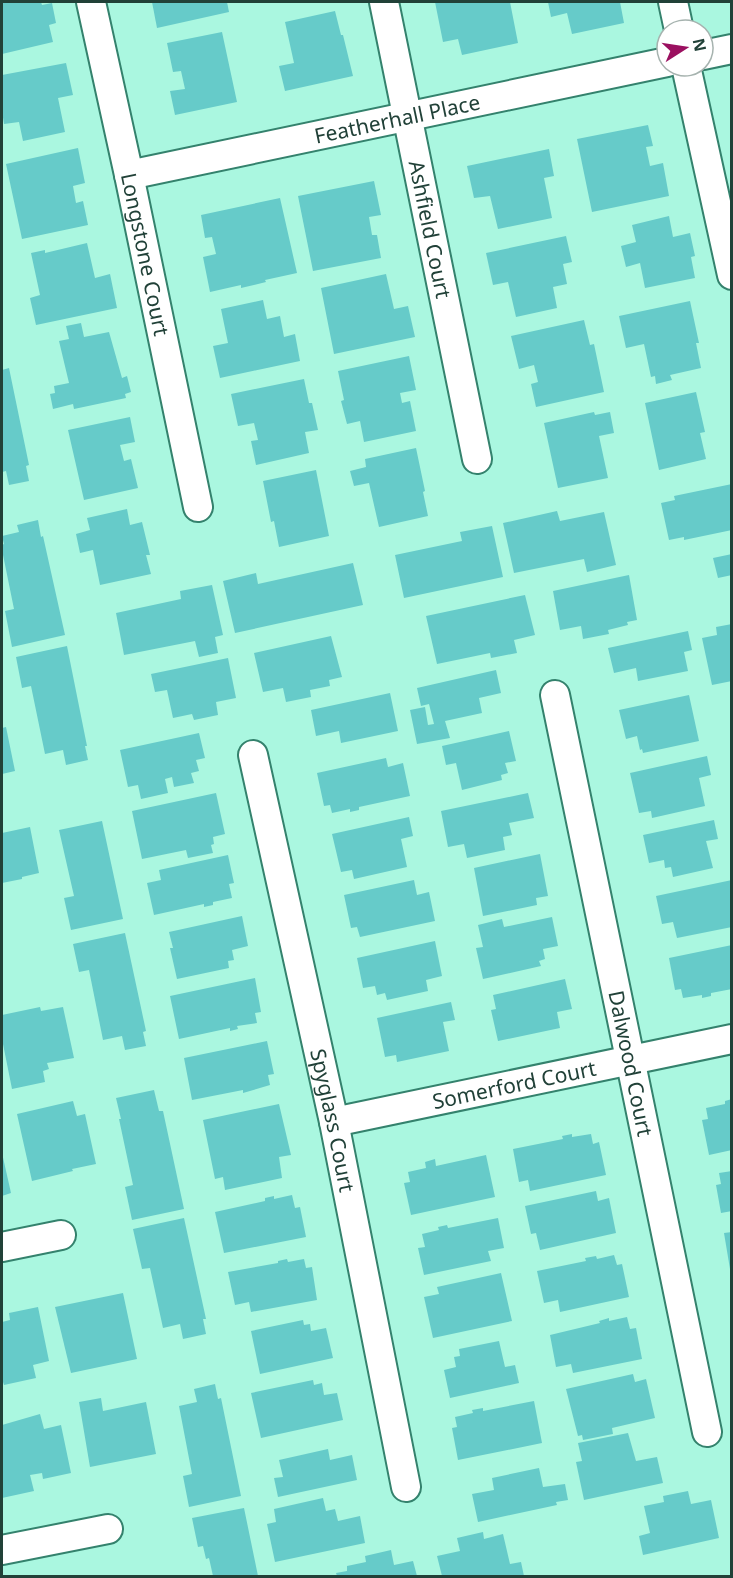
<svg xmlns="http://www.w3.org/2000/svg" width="733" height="1578" font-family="'Noto Sans',sans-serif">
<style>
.building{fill:#66cbc9}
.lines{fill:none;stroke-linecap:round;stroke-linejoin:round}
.minor-casing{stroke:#34826d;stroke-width:32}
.minor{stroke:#fff;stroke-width:28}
.labels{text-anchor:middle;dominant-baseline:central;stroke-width:6;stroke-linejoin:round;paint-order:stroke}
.street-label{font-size:21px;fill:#214138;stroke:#fff}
</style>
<rect width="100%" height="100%" fill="#aaf7e0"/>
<!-- building -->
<g class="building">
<polygon points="2,2 41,2 42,5 52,3 56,23 49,25 53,42 2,54"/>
<polygon points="152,2 227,2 229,12 157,28"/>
<polygon points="435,2 510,2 518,43 462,55 458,39 443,42"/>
<polygon points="548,2 620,2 624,23 572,34 567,13 551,17"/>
<polygon points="335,11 341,35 343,35 353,76 285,91 279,66 294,63 285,22"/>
<polygon points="222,32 237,102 175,115 170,91 185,89 181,71 173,72 167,43"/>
<polygon points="66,63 73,95 58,98 65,132 23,141 19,122 4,124 2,111 2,75"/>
<polygon points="648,125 653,146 646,147 650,166 663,163 669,196 592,212 577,139"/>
<polygon points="78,148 85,183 73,186 76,203 83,201 88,225 22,239 6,164"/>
<polygon points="549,149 554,176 544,178 552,218 498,229 490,196 474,198 467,166"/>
<polygon points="374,181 381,215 369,217 372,235 377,235 381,258 313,271 298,196"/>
<polygon points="280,198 297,273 265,280 266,282 241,288 241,285 210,292 203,257 216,254 212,237 205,238 201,215"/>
<polygon points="669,216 673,237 690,233 695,256 691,257 695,278 645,288 640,263 626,267 621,246 636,242 632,225"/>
<polygon points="566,236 572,262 563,264 567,284 553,287 557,308 516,317 508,282 493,285 486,253"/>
<polygon points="87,243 95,278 110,274 117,308 36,325 30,298 40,295 31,253 45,250 45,253"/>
<polygon points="386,274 394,309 408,306 415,337 334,354 321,288"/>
<polygon points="263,300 267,319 280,316 284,337 295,334 300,361 220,378 213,346 228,343 221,309"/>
<polygon points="690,301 699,343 696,343 701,368 670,375 672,380 656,384 655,376 651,377 644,344 626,348 619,316"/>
<polygon points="584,320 590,345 594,344 604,392 536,407 531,384 538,382 534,365 519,369 511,336"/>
<polygon points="81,323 84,337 109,332 122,378 127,376 131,392 125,394 126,398 74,409 73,404 53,409 50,394 55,393 54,386 69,383 59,341 69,339 66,326"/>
<polygon points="409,356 416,390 400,393 402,403 410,401 416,431 364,442 360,421 347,424 341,401 344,400 338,371"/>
<polygon points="9,368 29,465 26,466 29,481 9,485 6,471 2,472 2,370"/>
<polygon points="304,379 309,403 312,403 318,430 305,432 309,453 256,465 251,441 258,440 254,423 238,426 231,394"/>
<polygon points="696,392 705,432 700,433 706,459 659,470 645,403"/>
<polygon points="594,412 595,415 610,412 614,433 599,436 608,478 558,488 544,423"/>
<polygon points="130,417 135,442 120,445 124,461 131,459 138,488 84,500 68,430"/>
<polygon points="416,448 425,491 423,492 428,516 379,527 369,483 354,486 350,471 366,467 365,459"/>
<polygon points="316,470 329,536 279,547 274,521 271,522 263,481"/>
<polygon points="732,484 732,530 684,540 684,537 669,540 661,503 675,500 674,496"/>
<polygon points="127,509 130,525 142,522 150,555 146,555 151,574 100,585 93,550 80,553 76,534 90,530 87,518"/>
<polygon points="557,511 560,521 604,512 616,565 587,572 584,559 514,573 503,523"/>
<polygon points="38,520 41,537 43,536 65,635 12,647 5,611 14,609 2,550 2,545 4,544 2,536 19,532 17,525"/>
<polygon points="492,526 503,577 404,598 395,555 462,541 460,532"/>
<polygon points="732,554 732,575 718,578 713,558"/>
<polygon points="353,563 363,605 235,633 223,581 256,573 258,584"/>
<polygon points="629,575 637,620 627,622 628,625 608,630 609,634 583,639 581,626 560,630 553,591"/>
<polygon points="212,585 223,635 215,637 218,653 199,657 195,641 124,655 116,613 181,599 180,591"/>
<polygon points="525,595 535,635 514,640 517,653 491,658 490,653 437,664 426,616"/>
<polygon points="732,624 732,681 712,685 702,638 717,635 716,627"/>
<polygon points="688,631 692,650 684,652 688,671 638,681 636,668 614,673 608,648"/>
<polygon points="331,636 342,677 329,680 330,686 310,690 311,697 286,702 283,688 263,692 254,653"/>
<polygon points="67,646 87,746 85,746 88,760 66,765 63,750 45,754 31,686 22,688 16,657"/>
<polygon points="228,658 236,698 216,702 218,715 194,720 192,714 173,718 167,690 155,692 151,674"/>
<polygon points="496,670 501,693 479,698 482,713 445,721 450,738 417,744 410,710 425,707 428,725 434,724 429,704 421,706 417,688"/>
<polygon points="390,693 398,731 341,743 339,731 316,736 311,710"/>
<polygon points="689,695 699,741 643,753 642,749 640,750 637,736 626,739 619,710"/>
<polygon points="6,727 15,771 2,774 2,728"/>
<polygon points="509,731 516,761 505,763 508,773 501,775 502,780 462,790 456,763 446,765 442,746"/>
<polygon points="199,733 205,758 196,760 199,771 191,773 194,783 174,787 172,777 165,779 168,793 141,799 138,785 128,787 120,750"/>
<polygon points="707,756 711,775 699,778 705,806 652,818 651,811 639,813 630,773"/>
<polygon points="386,758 388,767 403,763 410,796 359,807 359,810 350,812 350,809 332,813 330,805 324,806 317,773"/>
<polygon points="216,793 225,834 213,837 214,844 211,845 213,853 188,858 186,850 142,859 132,811"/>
<polygon points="528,793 534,818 509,823 512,835 503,837 505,850 467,858 464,844 448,847 441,811"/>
<polygon points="409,817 413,836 401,839 407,867 354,879 352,870 341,872 332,834"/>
<polygon points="714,820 718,839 706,841 713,868 673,877 671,867 665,868 664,860 649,863 643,835"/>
<polygon points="102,821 123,919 71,930 64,898 74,896 59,830"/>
<polygon points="30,827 39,873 22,877 22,879 2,883 2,833"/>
<polygon points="540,854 548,896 536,898 537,905 483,916 474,868"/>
<polygon points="228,855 234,883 229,884 232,898 213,902 213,905 204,907 204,904 154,915 147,883 161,880 159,870"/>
<polygon points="414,880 417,895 429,892 435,921 360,937 357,927 351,928 344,895"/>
<polygon points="732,880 732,927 677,938 673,922 662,924 656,896"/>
<polygon points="242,916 248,946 232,950 234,960 228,961 229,968 177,979 170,948 173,948 169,932"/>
<polygon points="552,917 558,946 543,949 545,959 539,961 541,966 483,979 476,948 483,947 478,925 502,919 504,927"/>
<polygon points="125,933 146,1031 143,1032 146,1046 125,1050 122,1036 103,1040 89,970 79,972 73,944"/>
<polygon points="435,941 442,976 426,980 428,991 387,1000 385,993 377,995 375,986 363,988 357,958"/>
<polygon points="732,945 732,989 711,993 711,996 702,998 702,995 683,998 681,989 675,990 669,958"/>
<polygon points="255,978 261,1012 255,1013 257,1023 237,1026 238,1029 230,1031 230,1028 179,1039 170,996"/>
<polygon points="565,979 572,1009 557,1012 560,1028 498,1041 491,1010 496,1009 493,995"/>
<polygon points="451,1002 455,1020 443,1022 449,1051 397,1062 396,1055 385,1057 377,1018"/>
<polygon points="40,1007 41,1011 63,1007 74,1058 47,1063 49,1069 43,1071 45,1082 12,1089 2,1039 2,1015"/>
<polygon points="267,1041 274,1074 268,1075 270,1085 243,1093 243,1090 192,1100 184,1058"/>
<polygon points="154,1090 159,1111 163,1111 184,1209 132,1220 125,1187 133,1185 119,1119 121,1119 116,1098"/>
<polygon points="732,1099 732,1150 709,1155 702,1120 708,1119 706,1108 725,1104 725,1101"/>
<polygon points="73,1101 77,1116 85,1114 96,1164 72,1169 73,1171 32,1181 17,1114"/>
<polygon points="279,1104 291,1155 279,1157 282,1178 225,1190 223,1177 215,1179 203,1120"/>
<polygon points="572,1134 572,1137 591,1134 593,1144 599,1142 606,1175 530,1191 528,1180 519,1182 513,1149 563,1139 562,1136"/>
<polygon points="2,1153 11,1193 2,1196"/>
<polygon points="486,1155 495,1197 411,1215 404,1183 410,1182 408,1172 426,1168 425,1162 435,1159 436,1166"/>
<polygon points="732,1171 732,1211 721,1213 716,1185 721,1184 719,1173"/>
<polygon points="596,1191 598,1201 609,1198 616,1233 540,1250 536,1233 531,1234 525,1206"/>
<polygon points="292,1195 295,1208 300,1207 306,1237 224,1253 215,1212 265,1201 265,1198 274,1196 274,1199"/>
<polygon points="184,1218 206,1319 203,1319 206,1334 183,1339 180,1324 163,1328 150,1268 142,1269 133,1229"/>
<polygon points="498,1218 504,1248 488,1251 491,1261 424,1275 418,1248 425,1247 422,1234 439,1230 438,1227 447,1225 448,1228"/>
<polygon points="732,1232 732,1269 730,1269 724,1233"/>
<polygon points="614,1255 617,1265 622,1264 629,1297 560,1312 558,1300 544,1303 537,1271 586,1261 585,1258 596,1256 597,1259"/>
<polygon points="287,1259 288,1262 304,1259 306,1268 312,1267 317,1300 251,1312 249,1302 235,1305 228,1272 278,1263 278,1261"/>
<polygon points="501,1273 512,1321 433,1338 424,1297 439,1294 437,1287"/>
<polygon points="123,1293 137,1359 71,1373 55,1307"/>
<polygon points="38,1307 49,1361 33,1365 36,1378 4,1385 3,1382 2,1382 2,1322 10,1320 9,1313"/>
<polygon points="627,1317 630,1329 636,1328 642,1359 573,1373 571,1364 556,1367 550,1335 600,1323 599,1321 609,1318 609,1321"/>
<polygon points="303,1320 304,1325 310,1324 311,1331 326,1328 333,1358 260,1374 251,1331"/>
<polygon points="499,1341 505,1367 515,1365 519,1383 450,1398 444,1370 456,1367 454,1357 460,1356 459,1349"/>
<polygon points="633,1374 635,1382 646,1379 655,1418 612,1428 613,1434 583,1440 582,1435 578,1436 566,1389"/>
<polygon points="313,1380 314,1385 322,1383 324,1395 337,1393 343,1420 261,1438 251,1393"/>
<polygon points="215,1384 218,1399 221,1398 241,1496 189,1507 183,1476 192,1474 179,1406 197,1402 194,1389"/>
<polygon points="101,1398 103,1411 146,1402 156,1454 90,1467 79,1402"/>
<polygon points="534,1401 542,1443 458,1460 452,1428 457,1427 455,1417 473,1413 472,1410 483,1408 483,1411"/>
<polygon points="40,1414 44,1429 61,1425 71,1473 43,1479 42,1473 30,1475 34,1491 2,1498 2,1425"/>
<polygon points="628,1433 636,1461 657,1457 663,1483 584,1500 576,1462 582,1461 578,1443"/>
<polygon points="328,1449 330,1460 352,1455 357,1480 278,1497 274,1478 283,1477 279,1460"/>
<polygon points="539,1468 543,1487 565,1484 568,1500 556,1502 557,1505 478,1522 472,1494 494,1490 492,1478"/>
<polygon points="688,1491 691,1504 711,1500 719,1538 643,1555 639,1536 650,1533 644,1506 664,1502 663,1496"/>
<polygon points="323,1498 326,1511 335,1509 338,1521 360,1516 365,1543 275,1562 267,1524 276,1522 274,1509"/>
<polygon points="244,1508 258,1576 213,1576 209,1558 206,1559 203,1546 198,1547 192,1518"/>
<polygon points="483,1532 484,1539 503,1534 510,1564 521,1562 524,1576 442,1576 437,1556 460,1551 457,1538"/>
<polygon points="391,1550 394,1565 413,1561 417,1576 337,1576 336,1573 347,1571 347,1566 366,1562 365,1556"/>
</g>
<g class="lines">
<defs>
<g id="minor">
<path id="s1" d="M91 2 129 175 198 507"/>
<path id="s2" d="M384 2 477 459"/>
<polyline points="673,2 679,30"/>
<polyline points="703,55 732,49"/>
<polyline points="686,66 732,275"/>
<path id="s3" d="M129 175 667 62"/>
<path id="s4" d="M555 695 707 1432"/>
<path id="s5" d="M253 755 334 1122 406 1487"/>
<path id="s6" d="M334 1122 732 1039"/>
<polyline points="2,1247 61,1235"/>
<polyline points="2,1550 108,1529"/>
</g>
</defs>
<!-- minor casing -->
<use href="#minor" class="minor-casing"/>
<!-- minor -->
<use href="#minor" class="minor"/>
</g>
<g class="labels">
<!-- street labels -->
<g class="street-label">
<text stroke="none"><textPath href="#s3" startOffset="274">Featherhall Place</textPath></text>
<text stroke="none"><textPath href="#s2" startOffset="232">Ashfield Court</textPath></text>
<text stroke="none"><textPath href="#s1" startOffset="258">Longstone Court</textPath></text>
<text stroke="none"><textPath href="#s4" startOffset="376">Dalwood Court</textPath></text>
<text stroke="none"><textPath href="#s6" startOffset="184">Somerford Court</textPath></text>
<text stroke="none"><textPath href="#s5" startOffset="374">Spyglass Court</textPath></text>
</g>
</g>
<!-- border -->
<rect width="733" height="1578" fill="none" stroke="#214138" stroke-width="6"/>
<!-- north arrow -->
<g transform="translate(685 48) rotate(78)"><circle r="28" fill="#ffffff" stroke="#a6b3af" stroke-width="1.5"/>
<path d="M0-4.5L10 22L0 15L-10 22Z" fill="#9b1060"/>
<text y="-9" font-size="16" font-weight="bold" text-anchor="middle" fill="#214138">N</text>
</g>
</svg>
